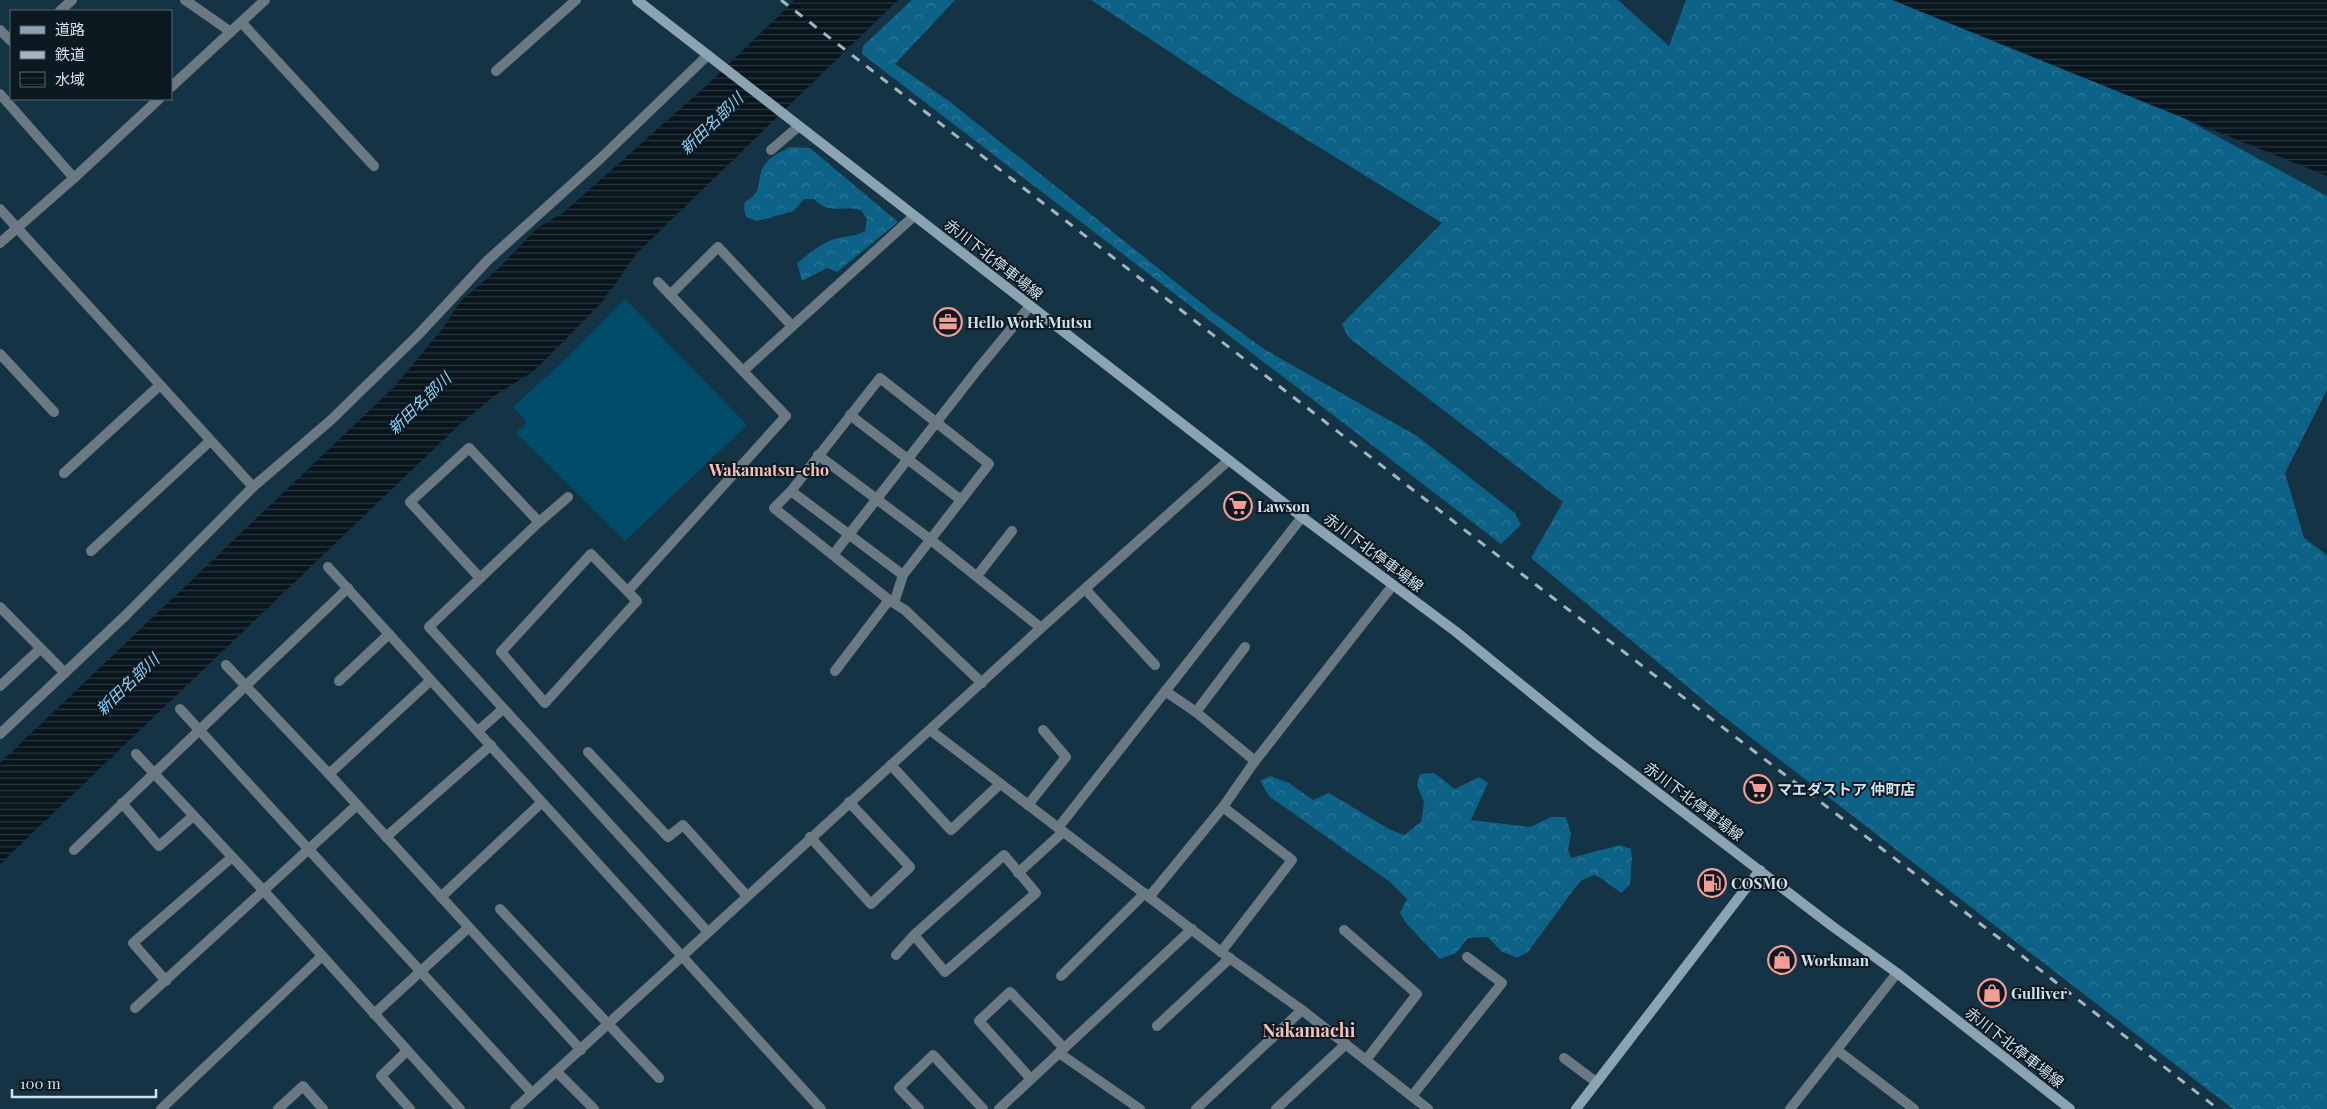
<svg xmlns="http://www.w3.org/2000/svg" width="2327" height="1109" font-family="'Playfair Display','Noto Sans JP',serif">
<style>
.forest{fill:url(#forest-crowns)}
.pitch{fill:#014c6b}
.water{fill:url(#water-rules)}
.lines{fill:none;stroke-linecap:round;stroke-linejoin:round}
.street{stroke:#6b7982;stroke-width:10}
.secondary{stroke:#8ca3b1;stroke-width:10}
.rail{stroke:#a3b7c3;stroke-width:3;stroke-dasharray:9 9;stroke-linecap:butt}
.labels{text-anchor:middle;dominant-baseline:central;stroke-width:4;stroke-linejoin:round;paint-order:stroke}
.street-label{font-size:15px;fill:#d0e1ec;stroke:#0c1921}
.poi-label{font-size:15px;font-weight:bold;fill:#d0e1ec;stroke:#0c1921;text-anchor:start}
.water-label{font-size:16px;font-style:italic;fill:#8cd0f8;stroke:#0c1921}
.neighbourhood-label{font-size:16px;font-weight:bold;fill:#f5c1bc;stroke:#0c1921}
.quarter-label{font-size:18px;font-weight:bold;fill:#f5c1bc;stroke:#0c1921}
</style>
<defs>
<pattern id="forest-crowns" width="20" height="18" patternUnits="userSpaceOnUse" patternTransform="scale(1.25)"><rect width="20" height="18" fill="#0d6287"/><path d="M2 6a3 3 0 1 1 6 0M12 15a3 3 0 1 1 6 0" fill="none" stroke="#2f7898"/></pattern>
<pattern id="water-rules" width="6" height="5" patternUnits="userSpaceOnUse" patternTransform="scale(1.25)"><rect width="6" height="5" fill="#08151d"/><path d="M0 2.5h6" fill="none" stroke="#2b373e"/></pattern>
</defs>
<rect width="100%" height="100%" fill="#143344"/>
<!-- forest -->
<g class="forest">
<polygon points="912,0 955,0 895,64 949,101 1213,312 1264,349 1417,436 1515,513 1521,525 1501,544 862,54 863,46"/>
<polygon points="1091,0 1618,0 1669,46 1686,0 1900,0 2071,57 2327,196 2327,390 2285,473 2304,538 2327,555 2327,1109 2233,1109 1723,716 1531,558 1563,502 1348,337 1342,324 1442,223 1236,96"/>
<path d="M790 147 810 148 898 222 837 272 827 268 802 281 797 263C810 253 822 242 838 238 848 236 856 236 865 231L867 219 861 210C841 205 828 215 814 199H804L794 211 757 221 746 217 744 209 745 202C764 190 756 186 762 169 767 158 780 152 790 147Z"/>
<polygon points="1434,773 1455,789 1479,777 1488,783 1471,820 1530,827 1551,817 1566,817 1571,834 1568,850 1571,858 1620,845 1631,849 1632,859 1630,884 1621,893 1601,878 1594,875 1580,881 1528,952 1517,958 1501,951 1488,937 1468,938 1456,953 1440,959 1406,923 1400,913 1407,899 1390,882 1269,796 1260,781 1270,776 1289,783 1313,800 1329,793 1389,829 1404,835 1421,822 1424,802 1417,785 1420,774"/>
</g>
<!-- pitch -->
<polygon class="pitch" points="625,299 747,425 625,541 516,433 527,422 513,407 568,357"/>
<!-- water -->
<g class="water">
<polygon points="795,0 898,0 637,253 602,302 534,371 494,396 458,426 0,864 0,763 394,387 442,329 460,302 501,266 537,228 563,213 706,86"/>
<polygon points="1892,0 2327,0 2327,176"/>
</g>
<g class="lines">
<!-- street -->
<g class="street">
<polyline points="185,0 231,32"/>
<polyline points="60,11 72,0"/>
<polyline points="241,22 374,166"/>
<polyline points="0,30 11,41"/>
<polyline points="496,71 576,0"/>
<polyline points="171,87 265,0"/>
<polyline points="0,94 74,178"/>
<polyline points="771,150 799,126"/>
<polyline points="0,209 253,487"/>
<polyline points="0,243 74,178 159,99"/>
<polyline points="670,295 718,247 792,326"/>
<polyline points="0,354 54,412"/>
<polyline points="743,371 914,216"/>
<polyline points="850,415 961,500"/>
<polyline points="818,455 931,540 1041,628"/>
<polyline points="64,473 160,385"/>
<polyline points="791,491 903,575 989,464 880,378 791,491 774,508 833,555"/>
<polyline points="568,497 539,522 429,627 708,932"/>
<polyline points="91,551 210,441"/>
<polygon points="591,554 637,601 545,703 501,652"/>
<polyline points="328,567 821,1109"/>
<polyline points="977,576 1012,531"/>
<polyline points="480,578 410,502 469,448 539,522"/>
<polyline points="1085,589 1155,665"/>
<polyline points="628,591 786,416 658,282"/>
<polyline points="894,603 903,575"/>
<polyline points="0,607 65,673"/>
<polyline points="226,665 329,774 581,1050"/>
<polyline points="835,671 889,600"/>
<polyline points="339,681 389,634"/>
<polyline points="982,683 905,610 889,600 833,555 978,369 1030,306"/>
<polyline points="0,686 40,649"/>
<polyline points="1165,691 1196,712 1255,761"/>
<polyline points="180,709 532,1093"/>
<polyline points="1196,712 1245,647"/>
<polyline points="930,730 1221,952 1302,1010 1428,1109"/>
<polyline points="478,731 503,709"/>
<polyline points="0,734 126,615 253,487 331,420 418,335 488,260 601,158 708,55"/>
<polyline points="588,752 668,837 683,825 747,896"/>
<polyline points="136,754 264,891 460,1109"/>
<polyline points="891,765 951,830 1000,784"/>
<polyline points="329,774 430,681"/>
<polyline points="122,803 159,846 192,817"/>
<polyline points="1028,805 1066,757 1043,730"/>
<polyline points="1058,828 1302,517"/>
<polyline points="386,837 491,745"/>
<polyline points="810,837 871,904 910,867 849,802"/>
<polyline points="74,850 348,588"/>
<polyline points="1018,873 1063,832"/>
<polyline points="1150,896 1223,807 1255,761 1393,585"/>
<polyline points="441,897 541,803"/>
<polyline points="500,909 659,1078"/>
<polyline points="1344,930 1417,994 1366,1060"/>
<polyline points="1221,952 1292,860 1223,807"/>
<polyline points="896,955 914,935 1004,855 1036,893 945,972 914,935"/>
<polyline points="1061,976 1145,893"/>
<polyline points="166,981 133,943 231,858"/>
<polyline points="135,1008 357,805"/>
<polyline points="374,1014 468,928"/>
<polyline points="1157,1026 1230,958"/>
<polyline points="1837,1050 1914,1109"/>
<polyline points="407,1051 381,1076 410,1109"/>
<polyline points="1059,1053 1140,1109"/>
<polyline points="1564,1058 1596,1082"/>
<polyline points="557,1072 594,1109"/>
<polyline points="1031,1079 979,1021 1010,992 1064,1048"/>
<polyline points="1412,1096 1502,983 1467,957"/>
<polyline points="161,1109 322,956"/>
<polyline points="278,1109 303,1086 323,1109"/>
<polyline points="515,1109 1041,628 1229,460"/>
<polyline points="919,1109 899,1088 933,1055 983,1109"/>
<polyline points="999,1109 1192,929"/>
<polyline points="1196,1109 1302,1010"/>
<polyline points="1276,1109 1346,1044"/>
<polyline points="1790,1109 1897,973"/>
</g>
<!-- secondary -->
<g class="secondary">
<polyline points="637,0 1302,517 1455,631 1593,743 1832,926 1897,973 2070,1109"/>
<polyline points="1576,1109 1760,870"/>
</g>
<!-- rail -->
<polyline class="rail" points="781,0 1506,562 2012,948 2218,1109"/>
</g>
<!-- icons -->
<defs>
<symbol id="office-ring" viewBox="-11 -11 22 22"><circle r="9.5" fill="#0c1921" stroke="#f59c95" stroke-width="1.5"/><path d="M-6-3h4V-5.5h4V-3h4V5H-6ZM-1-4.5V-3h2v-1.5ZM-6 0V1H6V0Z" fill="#f59c95"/></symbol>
<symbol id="supermarket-ring" viewBox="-11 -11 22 22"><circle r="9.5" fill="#0c1921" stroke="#f59c95" stroke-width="1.5"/><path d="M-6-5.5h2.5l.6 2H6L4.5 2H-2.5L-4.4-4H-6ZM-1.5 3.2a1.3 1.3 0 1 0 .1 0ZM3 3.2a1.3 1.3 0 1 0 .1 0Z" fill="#f59c95"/></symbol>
<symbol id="fuel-ring" viewBox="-11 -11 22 22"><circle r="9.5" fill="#0c1921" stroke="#f59c95" stroke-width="1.5"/><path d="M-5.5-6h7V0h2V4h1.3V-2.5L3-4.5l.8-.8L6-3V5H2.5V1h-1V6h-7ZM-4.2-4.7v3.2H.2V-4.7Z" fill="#f59c95"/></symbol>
<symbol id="shop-ring" viewBox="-11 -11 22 22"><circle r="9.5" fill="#0c1921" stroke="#f59c95" stroke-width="1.5"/><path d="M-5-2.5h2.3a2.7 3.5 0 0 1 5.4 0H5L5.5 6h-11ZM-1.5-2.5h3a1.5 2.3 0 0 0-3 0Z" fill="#f59c95"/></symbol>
</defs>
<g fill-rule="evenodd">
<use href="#office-ring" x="932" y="306" width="32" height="32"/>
<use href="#supermarket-ring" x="1222" y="490" width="32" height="32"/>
<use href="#supermarket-ring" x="1742" y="773" width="32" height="32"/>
<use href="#fuel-ring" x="1696" y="867" width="32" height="32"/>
<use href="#shop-ring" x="1766" y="944" width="32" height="32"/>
<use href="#shop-ring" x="1976" y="977" width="32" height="32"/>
</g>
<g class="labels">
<!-- street labels -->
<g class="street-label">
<text transform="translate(994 259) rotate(38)">赤川下北停車場線</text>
<text transform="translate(1374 552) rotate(37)">赤川下北停車場線</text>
<text transform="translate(1694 801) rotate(37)">赤川下北停車場線</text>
<text transform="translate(2015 1047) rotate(38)">赤川下北停車場線</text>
</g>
<!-- poi labels -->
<g class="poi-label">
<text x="967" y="322">Hello Work Mutsu</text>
<text x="1257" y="506">Lawson</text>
<text x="1777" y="789">マエダストア 仲町店</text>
<text x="1731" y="883">COSMO</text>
<text x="1801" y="960">Workman</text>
<text x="2011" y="993">Gulliver</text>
</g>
<!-- water labels -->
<g class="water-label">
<text transform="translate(711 123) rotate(-44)">新田名部川</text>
<text transform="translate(419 403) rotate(-44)">新田名部川</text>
<text transform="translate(127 684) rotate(-44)">新田名部川</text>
</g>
<!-- neighbourhood labels -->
<g class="neighbourhood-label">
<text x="769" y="469">Wakamatsu-cho</text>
</g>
<!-- quarter labels -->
<g class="quarter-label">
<text x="1309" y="1030">Nakamachi</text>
</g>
</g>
<!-- legend -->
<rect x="10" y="10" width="162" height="90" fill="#0c1921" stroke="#5a6972"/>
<rect x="20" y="26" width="25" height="8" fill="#8ca3b1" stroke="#5a6972"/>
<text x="55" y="35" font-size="15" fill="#d0e1ec">道路</text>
<rect x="20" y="51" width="25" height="8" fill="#a3b7c3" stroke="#5a6972"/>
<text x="55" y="60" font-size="15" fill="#d0e1ec">鉄道</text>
<rect x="20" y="72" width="25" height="15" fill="url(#water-rules)" stroke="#5a6972"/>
<text x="55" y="85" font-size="15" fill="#d0e1ec">水域</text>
<!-- scale -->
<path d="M12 1089v8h144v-8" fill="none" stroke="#d0e1ec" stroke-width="2.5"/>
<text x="20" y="1089" font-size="15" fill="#d0e1ec" stroke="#0c1921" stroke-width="4" paint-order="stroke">100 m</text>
</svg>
